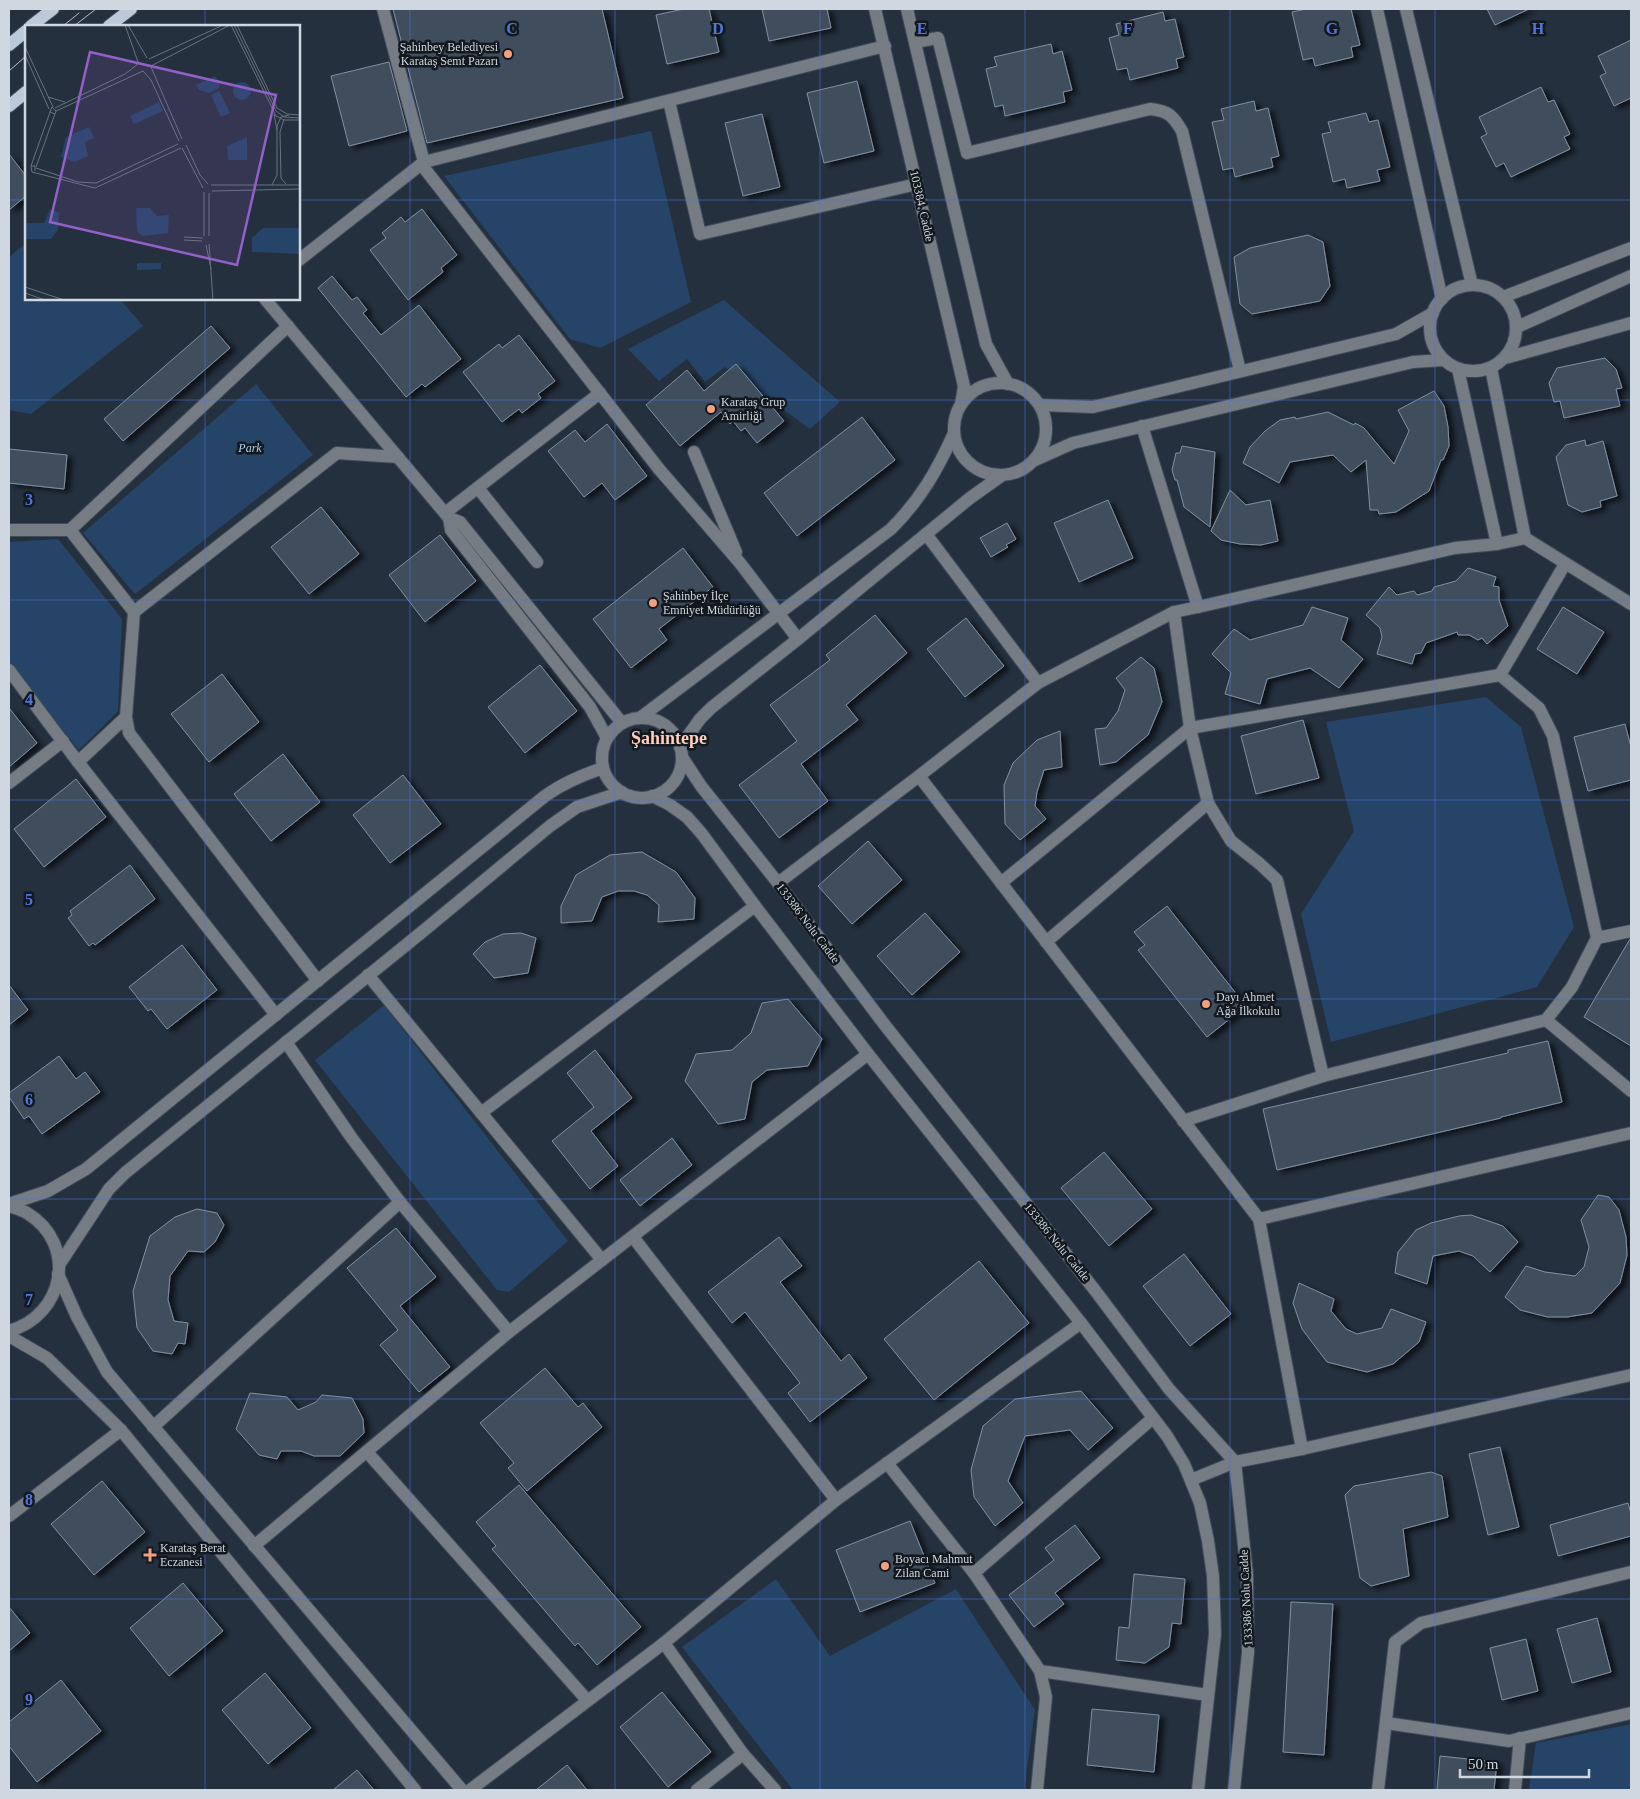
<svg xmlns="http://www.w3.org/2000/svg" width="1640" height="1799" font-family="'Times New Roman',serif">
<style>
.green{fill:#254467}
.building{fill:#404d5d;stroke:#8190a1;filter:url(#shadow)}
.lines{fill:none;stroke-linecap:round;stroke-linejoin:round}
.minor-casing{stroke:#3f4b58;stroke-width:14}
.major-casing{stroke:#3f4b58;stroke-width:14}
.minor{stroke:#757c84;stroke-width:12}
.major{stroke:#bcc9d9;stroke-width:12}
.tram{stroke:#b6bfc9;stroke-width:1}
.grid{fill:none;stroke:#5277da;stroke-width:1;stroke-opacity:0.55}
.poi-dot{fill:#f2a07f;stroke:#12181e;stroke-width:2}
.labels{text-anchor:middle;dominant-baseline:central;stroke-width:5;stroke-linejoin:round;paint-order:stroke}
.poi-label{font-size:12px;fill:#cfd7e0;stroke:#12181e;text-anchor:start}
.street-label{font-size:12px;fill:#cfd7e0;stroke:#12181e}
.park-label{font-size:12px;font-style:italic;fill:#afcff3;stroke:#12181e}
.district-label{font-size:18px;font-weight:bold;fill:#ffcfbc;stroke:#12181e}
.inset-road{fill:none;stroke:#68737f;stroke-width:1}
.view{fill:#945fc9;fill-opacity:0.15;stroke:#945fc9;stroke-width:2.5}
.inset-edge{fill:none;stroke:#cfd7e0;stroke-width:2.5}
.grid-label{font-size:16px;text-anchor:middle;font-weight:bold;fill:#5277da;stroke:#12181e;stroke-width:5;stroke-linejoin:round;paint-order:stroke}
</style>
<defs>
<filter id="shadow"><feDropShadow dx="5.5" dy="3" stdDeviation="2.5" flood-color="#0009"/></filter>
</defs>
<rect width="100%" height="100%" fill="#24303e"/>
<!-- green -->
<g class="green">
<polygon points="651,131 691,302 600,348 570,339 444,176"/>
<polygon points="26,243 26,299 120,299 143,326 31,414 9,410 9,257"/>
<polygon points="724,300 840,402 810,429 725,367 705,382 687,359 659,381 628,349"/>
<polygon points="256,384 313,455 135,594 83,533"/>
<polygon points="58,539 122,619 118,711 79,750 9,662 9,542"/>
<polygon points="1486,697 1521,727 1574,927 1537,987 1331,1042 1301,914 1354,831 1326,722"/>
<polygon points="384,1005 568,1241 509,1292 497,1290 315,1060"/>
<polygon points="776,1579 830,1656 956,1589 1035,1710 1024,1790 793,1790 682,1647"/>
<polygon points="1631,1724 1631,1790 1529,1790 1536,1743"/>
</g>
<!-- building -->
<g class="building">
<polygon points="393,9 602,9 623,98 427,143"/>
<polygon points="684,9 709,9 719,52 667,64 656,15"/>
<polygon points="762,9 827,9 831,28 769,41"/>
<polygon points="1306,9 1351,9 1360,45 1351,47 1353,57 1315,66 1313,58 1303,60 1292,12"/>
<polygon points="1487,9 1529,9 1495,25"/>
<polygon points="1163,12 1165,21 1175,19 1184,57 1176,59 1178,68 1130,80 1127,68 1117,70 1109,38 1119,35 1116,24"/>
<polygon points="1631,40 1631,98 1614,106 1600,76 1606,73 1598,56"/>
<polygon points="1051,44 1053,54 1062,51 1072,90 1063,92 1065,102 1005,116 1003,105 995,107 986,69 997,66 994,57"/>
<polygon points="389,62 407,131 349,146 331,76"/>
<polygon points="857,81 874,151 824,163 807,93"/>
<polygon points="1541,87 1548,102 1554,100 1570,134 1564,137 1570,149 1511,177 1504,163 1496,167 1481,137 1487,134 1479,117"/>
<polygon points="1254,101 1256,111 1268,108 1279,156 1271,158 1273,167 1235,177 1233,168 1223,170 1212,122 1224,120 1221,109"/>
<polygon points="1366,113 1369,122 1378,120 1390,167 1377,170 1380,181 1347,188 1345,179 1333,182 1322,134 1331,132 1328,122"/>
<polygon points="762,114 780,187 743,196 725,123"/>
<polygon points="9,154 26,176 26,196 9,210"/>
<polygon points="422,209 457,255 441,268 443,272 408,300 370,250 386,238 382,233 401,217 405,222"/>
<polygon points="1308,235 1323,242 1330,286 1320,301 1252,314 1240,304 1234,257 1250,248"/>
<polygon points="332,276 352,300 357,297 367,310 363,313 381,335 419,305 461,359 425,387 422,384 406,397 318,288"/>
<polygon points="211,326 230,348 123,441 104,419"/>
<polygon points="519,335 555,381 538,394 541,398 522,413 519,409 502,422 463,372 499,344 502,348"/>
<polygon points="1605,358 1616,369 1622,388 1616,389 1620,406 1564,418 1560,401 1554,402 1549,383 1557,368"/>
<polygon points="736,364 784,421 757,443 745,428 741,431 733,421 730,424 721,412 680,446 646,405 687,370 704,391"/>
<polygon points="1434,391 1444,406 1448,427 1449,446 1443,460 1441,460 1429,491 1396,512 1379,514 1378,510 1370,510 1366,460 1351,472 1333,455 1290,462 1279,483 1243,463 1250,447 1265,431 1280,420 1295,417 1296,419 1328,412 1354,425 1355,423 1364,428 1394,464 1409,431 1398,410"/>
<polygon points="862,417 895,460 797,536 764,493"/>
<polygon points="607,424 647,476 615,500 602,483 584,497 548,451 575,430 585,442"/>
<polygon points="1585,440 1586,446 1603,441 1617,496 1600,501 1601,507 1582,512 1568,505 1556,457 1566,445"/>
<polygon points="1182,446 1215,452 1210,527 1184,507 1177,480 1175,480 1172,470 1176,453 1180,453"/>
<polygon points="9,449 67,455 64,489 9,483"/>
<polygon points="1230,490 1246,505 1270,500 1278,541 1261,545 1240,544 1221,540 1211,531"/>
<polygon points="1108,500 1133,558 1079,582 1054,523"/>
<polygon points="321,507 359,554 309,594 271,547"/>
<polygon points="1007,523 1016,539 1006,545 1008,547 991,557 980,538"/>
<polygon points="440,535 476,581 425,622 389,575"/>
<polygon points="683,548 713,587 659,629 667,640 631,668 593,619"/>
<polygon points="1468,568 1496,577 1493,586 1499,587 1499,600 1508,626 1487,644 1482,638 1478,640 1469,635 1458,635 1457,632 1426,643 1421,653 1415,654 1412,664 1377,654 1382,637 1380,628 1366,615 1389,587 1397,595 1414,591 1417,595 1432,591 1434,587 1456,581"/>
<polygon points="1312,607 1348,618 1341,640 1363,659 1339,688 1310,668 1267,679 1260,704 1225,694 1231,673 1212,654 1234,629 1250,640 1303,625"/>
<polygon points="1563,607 1604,632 1577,674 1537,649"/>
<polygon points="875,615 907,653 846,705 858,720 801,764 828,801 779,838 739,785 797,741 770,705 830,660 826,655"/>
<polygon points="966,618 1004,666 965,697 927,649"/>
<polygon points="1141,657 1154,668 1162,702 1148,735 1116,762 1100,765 1095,729 1106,728 1118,711 1125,690 1116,678"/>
<polygon points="540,665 577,711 525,753 488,707"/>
<polygon points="222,674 259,722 209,762 171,714"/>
<polygon points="9,708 37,743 9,767"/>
<polygon points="1303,720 1319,778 1256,794 1241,736"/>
<polygon points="1625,724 1631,747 1631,780 1588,791 1574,737"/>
<polygon points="1060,731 1062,767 1044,770 1037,792 1035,806 1046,819 1020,840 1005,824 1004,785 1013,763 1037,740"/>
<polygon points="283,754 320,802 271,841 234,794"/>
<polygon points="403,775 441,824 390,863 353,815"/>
<polygon points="76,779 106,817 44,867 14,829"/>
<polygon points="868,841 902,880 852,924 818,886"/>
<polygon points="642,852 676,872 695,898 694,919 658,922 659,905 647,895 634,891 618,891 602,897 592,921 561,923 561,906 576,875 610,855"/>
<polygon points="130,865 155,899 95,945 93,943 89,946 68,918 72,915 70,911"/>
<polygon points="1167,906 1246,1006 1207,1037 1138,950 1145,945 1134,932"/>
<polygon points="925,913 960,952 912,995 877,956"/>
<polygon points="521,933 536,938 528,973 494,978 473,954 485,942 503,934"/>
<polygon points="1630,939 1631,939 1631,1046 1584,1017"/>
<polygon points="182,945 217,990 167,1029 151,1009 148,1011 129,987"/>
<polygon points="9,985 28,1010 9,1025"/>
<polygon points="788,999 822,1039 808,1066 767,1070 752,1082 745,1119 718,1124 685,1081 696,1054 732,1050 751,1033 762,1003"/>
<polygon points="1548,1041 1562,1102 1501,1117 1501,1118 1277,1170 1263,1109 1508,1053 1508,1050"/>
<polygon points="595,1050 632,1098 591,1131 618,1166 590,1189 552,1141 594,1107 567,1073"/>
<polygon points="59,1056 76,1079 85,1072 100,1092 42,1134 29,1116 24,1119 9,1097 9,1093"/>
<polygon points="672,1138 692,1165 640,1206 620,1180"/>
<polygon points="1104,1152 1152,1209 1109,1246 1061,1188"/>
<polygon points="1598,1195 1609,1197 1619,1210 1626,1237 1627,1255 1620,1283 1592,1313 1567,1317 1548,1317 1520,1310 1505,1297 1526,1266 1545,1272 1575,1276 1584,1267 1589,1247 1581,1220"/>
<polygon points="197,1209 217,1213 224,1225 215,1242 204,1252 188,1251 170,1276 168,1300 174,1321 188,1323 185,1344 178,1343 172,1354 153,1351 137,1328 133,1291 150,1236 175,1217"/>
<polygon points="1471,1215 1503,1226 1518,1242 1490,1272 1473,1256 1459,1251 1433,1256 1427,1284 1395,1273 1398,1252 1416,1230 1431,1223 1459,1216"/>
<polygon points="396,1228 436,1277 400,1306 450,1367 419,1392 380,1345 398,1330 347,1268"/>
<polygon points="779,1237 802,1266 780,1282 841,1361 849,1354 867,1378 810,1422 788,1393 800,1383 745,1312 732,1323 708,1292"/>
<polygon points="1184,1254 1231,1314 1190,1346 1143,1286"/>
<polygon points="979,1261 1029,1323 934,1400 884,1339"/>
<polygon points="1299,1283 1334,1299 1331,1311 1346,1329 1357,1334 1382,1328 1391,1309 1426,1322 1419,1342 1393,1364 1367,1372 1327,1362 1302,1329 1293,1303"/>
<polygon points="545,1368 578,1407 583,1403 602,1427 527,1491 508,1468 514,1463 480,1423"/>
<polygon points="1081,1391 1113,1428 1088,1450 1070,1430 1025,1436 1008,1481 1023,1503 995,1526 974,1497 971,1470 983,1426 1015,1399"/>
<polygon points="250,1393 287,1397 298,1410 316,1402 322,1395 352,1398 363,1419 364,1433 340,1456 314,1456 301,1451 281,1451 277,1459 259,1455 236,1429"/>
<polygon points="1500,1447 1519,1527 1488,1535 1469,1454"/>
<polygon points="1431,1472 1442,1476 1448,1517 1403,1529 1409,1576 1371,1586 1360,1578 1345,1495 1354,1486"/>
<polygon points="102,1481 145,1532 94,1575 51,1524"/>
<polygon points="519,1485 641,1627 597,1665 578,1643 575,1646 492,1549 496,1546 476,1522"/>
<polygon points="1628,1503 1631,1514 1631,1536 1558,1556 1550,1525"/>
<polygon points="910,1521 935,1583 860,1612 836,1550"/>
<polygon points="1075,1525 1100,1558 1055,1593 1064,1604 1034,1627 1009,1595 1054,1560 1045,1548"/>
<polygon points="1134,1574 1185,1579 1181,1624 1172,1623 1169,1647 1145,1663 1116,1660 1119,1627 1129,1628"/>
<polygon points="183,1583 223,1631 169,1676 130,1628"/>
<polygon points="1291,1602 1333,1604 1324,1755 1283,1752"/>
<polygon points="9,1607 30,1633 9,1651"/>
<polygon points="1597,1618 1611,1672 1572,1683 1557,1629"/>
<polygon points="1526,1639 1538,1691 1502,1700 1490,1648"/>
<polygon points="265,1673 311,1728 268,1764 222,1710"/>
<polygon points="61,1680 101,1731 37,1782 9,1746 9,1722"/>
<polygon points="662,1692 711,1752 668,1787 620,1727"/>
<polygon points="1092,1709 1159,1715 1154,1772 1087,1765"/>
<polygon points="1440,1756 1497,1762 1494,1790 1437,1790"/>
<polygon points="567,1765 587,1790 536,1790"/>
<polygon points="357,1770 374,1790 333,1790"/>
</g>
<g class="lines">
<defs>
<g id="minor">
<polyline points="383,9 424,162 885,46"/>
<polyline points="875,9 964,386 961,405"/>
<polyline points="907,9 986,344 1008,384"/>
<polyline points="1377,9 1442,299"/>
<polyline points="1406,9 1472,285"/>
<path d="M915 42 938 38 967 153 1150 109C1169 111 1173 116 1182 131L1240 371"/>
<polyline points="669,101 700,234 917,184"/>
<polyline points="421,164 659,469 740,563 798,639"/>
<polyline points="299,260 424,162"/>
<circle cx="1473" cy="328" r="43"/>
<polyline points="1503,297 1631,248"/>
<polyline points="265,299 449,518 460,522 622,723"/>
<polyline points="1517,327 1631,276"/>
<polyline points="1505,358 1631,323"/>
<polyline points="1491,368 1525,538"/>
<polyline points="1458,369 1497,544"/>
<circle cx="1000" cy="429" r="46"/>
<polyline points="1040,405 1093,407 1396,334 1433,313"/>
<polyline points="1142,426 1198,607"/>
<polyline points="694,452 736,552"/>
<polyline points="1035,460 1073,443 1413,362 1444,360"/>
<polyline points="478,488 537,562"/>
<polyline points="445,513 600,393"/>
<polyline points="449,518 451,530 590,707 607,738"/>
<polyline points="9,530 70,530 288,326"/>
<polyline points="70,530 134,612 126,717 129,733 318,981"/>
<polyline points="926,534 1038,683"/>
<polyline points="134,612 337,453 398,457"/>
<polyline points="1174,612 1190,728 1208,803 1231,841 1260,864 1277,880 1323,1076"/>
<polyline points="9,670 78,762 276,1015"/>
<polyline points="1500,675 1565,564"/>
<path d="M641 717 891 529C920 500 937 471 954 433"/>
<circle cx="642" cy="758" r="40"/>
<polyline points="680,747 700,719 711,708 798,639 970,498 1001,476"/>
<polyline points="682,757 701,786 778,883 884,1024 1094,1289 1169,1389 1235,1462 1247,1574 1248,1653 1234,1790"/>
<polyline points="78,762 126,717"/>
<polyline points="919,776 1038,683 1174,612 1198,607 1455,548 1497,544 1525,538 1631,604"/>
<polyline points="9,783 63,741"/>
<polyline points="652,796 670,805 687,817 702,834 755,906 868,1054 1081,1323 1167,1436 1184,1464 1200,1503 1208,1541 1213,1576 1215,1634 1198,1790"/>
<polyline points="778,883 919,776 1259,1219"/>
<polyline points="1001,883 1190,728 1500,675 1539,708 1553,736 1597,938 1572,987 1546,1020 1323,1076 1183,1121"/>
<polyline points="1597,938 1631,931"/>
<polyline points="1046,942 1208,803"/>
<polyline points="368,975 602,1260"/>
<polyline points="1546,1020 1631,1091"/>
<polyline points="481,1113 755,906"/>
<path d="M9 1204 48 1191 86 1169 545 796C563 783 582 775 603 768"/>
<path d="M9 1206C15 1208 22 1210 27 1213 78 1244 65 1315 9 1331"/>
<polyline points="633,1237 836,1500"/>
<polyline points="59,1265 109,1189 125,1173 422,932 550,826 577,807 622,792"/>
<polyline points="58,1274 77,1317 107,1372 462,1790"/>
<polyline points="509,1332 868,1054"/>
<polyline points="9,1336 47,1358 121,1430 415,1790"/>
<polyline points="153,1427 400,1202"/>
<polyline points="1302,1449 1259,1219 1631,1133"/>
<polyline points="367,1452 587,1700"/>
<polyline points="887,1463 974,1573 1040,1671 1046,1697 1037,1790"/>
<polyline points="1191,1480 1235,1462 1302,1449 1631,1375"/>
<polyline points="9,1516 121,1430"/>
<polyline points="254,1546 509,1332 400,1202 351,1137 286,1042"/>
<polyline points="974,1573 1153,1418"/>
<polyline points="664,1643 743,1754 775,1790"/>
<polyline points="1040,1671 1208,1695"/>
<polyline points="1386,1723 1509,1741 1631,1713"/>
<polyline points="470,1790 664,1643 836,1500 1081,1323"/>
<polyline points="697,1790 743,1754"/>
<polyline points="1378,1790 1395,1642 1421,1623 1631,1572"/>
<polyline points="1515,1790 1520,1738"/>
</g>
<g id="major">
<polyline points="31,26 53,9"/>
<polyline points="109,26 131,9"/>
<polyline points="9,45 26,31"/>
<polyline points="9,106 26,92"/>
</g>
</defs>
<!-- minor casing -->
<use href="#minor" class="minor-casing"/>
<!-- major casing -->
<use href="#major" class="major-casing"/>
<!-- minor -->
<use href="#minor" class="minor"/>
<!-- major -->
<use href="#major" class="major"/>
<!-- tram -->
<g class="tram">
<polyline points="63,26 79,13"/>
<polyline points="74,26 96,9"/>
<polyline points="9,71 26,56"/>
</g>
</g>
<!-- grid -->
<path class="grid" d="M205 9V26M410 9V1790M615 9V1790M820 9V1790M1025 9V1790M1230 9V1790M1435 9V1790M9 200H26M299 200H1631M205 299V1790M9 400H1631M9 600H1631M9 800H1631M9 999H1631M9 1199H1631M9 1399H1631M9 1599H1631"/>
<!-- markers -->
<g class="poi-dot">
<circle cx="508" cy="54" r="5"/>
<circle cx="711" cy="409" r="5"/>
<circle cx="653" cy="603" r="5"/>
<circle cx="1206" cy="1004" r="5"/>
<path d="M147.5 1547.5h5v5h5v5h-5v5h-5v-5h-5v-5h5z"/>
<circle cx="885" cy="1566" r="5"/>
</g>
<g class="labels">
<!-- poi labels -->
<g class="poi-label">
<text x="498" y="47" text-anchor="end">Şahinbey Belediyesi<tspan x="498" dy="14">Karataş Semt Pazarı</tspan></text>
<text x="721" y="402">Karataş Grup<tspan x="721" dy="14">Amirliği</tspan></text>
<text x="663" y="596">Şahinbey İlçe<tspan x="663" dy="14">Emniyet Müdürlüğü</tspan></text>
<text x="1216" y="997">Dayı Ahmet<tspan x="1216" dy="14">Ağa İlkokulu</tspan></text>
<text x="160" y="1548">Karataş Berat<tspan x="160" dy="14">Eczanesi</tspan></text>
<text x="895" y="1559">Boyacı Mahmut<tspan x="895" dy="14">Zilan Cami</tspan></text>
</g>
<!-- street labels -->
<g class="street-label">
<text transform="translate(922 206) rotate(77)">103384. Cadde</text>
<text transform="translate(808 923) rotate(53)">133386 Nolu Cadde</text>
<text transform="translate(1057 1242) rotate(51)">133386 Nolu Cadde</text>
<text transform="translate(1246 1598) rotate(-93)">133386 Nolu Cadde</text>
</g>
<!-- park labels -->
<g class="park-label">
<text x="250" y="448">Park</text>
</g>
<!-- district labels -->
<g class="district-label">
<text x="669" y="738">Şahintepe</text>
</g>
</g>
<!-- overview -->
<g transform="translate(25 25)">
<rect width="275" height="275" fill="#24303e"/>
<path d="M190 51 195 57 194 63 184 68 174 65 171 60ZM208 66a9 9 0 1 1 18 0a9 9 0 1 1-18 0ZM194 66 205 88 196 92 186 70ZM134 77 138 86 109 99 105 91ZM64 102 69 113 60 117 63 131 49 137 36 132 41 112ZM222 112V135H203L202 121ZM111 183H125L132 191 144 190 143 208 117 211 112 206ZM25 184 34 188 33 205 26 214H0V198H19ZM238 203H275V229L227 227V213ZM112 238H136V244L112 245Z" fill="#254467"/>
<path class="inset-road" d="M100 0 113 37M103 0 122 33M206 0 251 91 259 95H275M209 0 251 86 259 92 275 93M212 0 252 83 262 89 275 90M0 22 28 82M0 30 24 84M124 34 196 1M126 41 205 0M126 42 157 114M118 46 126 55 154 116M23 72 40 77M30 83 100 49 113 39M31 86 118 46M249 89 252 105M259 94 255 107 256 153 261 159M161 120 175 150 183 159M157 123 178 163M6 141 25 87M11 142 31 86 27 82 25 87 30 89M11 143 53 157 71 158 153 119M10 146V141H6L7 147 70 163 156 123M186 160H275M247 160 252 150V101L256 92 264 90M187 166 275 164M179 167V211M184 168V211M159 212 178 213M159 215 177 216M184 219 188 275M181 220 186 244M0 262 39 275M0 268 20 275"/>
<path class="view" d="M65 27 251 70 212 240 25 197Z"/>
<rect width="275" height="275" class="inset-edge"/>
</g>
<g class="grid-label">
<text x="512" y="34">C</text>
<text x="718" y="34">D</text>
<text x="922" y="34">E</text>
<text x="1128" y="34">F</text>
<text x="1332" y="34">G</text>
<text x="1538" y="34">H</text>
<text x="29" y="505">3</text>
<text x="29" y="705">4</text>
<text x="29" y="905">5</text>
<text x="29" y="1105">6</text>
<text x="29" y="1305">7</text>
<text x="29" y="1505">8</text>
<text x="29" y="1705">9</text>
</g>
<!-- border -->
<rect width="1640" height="1799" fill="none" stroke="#cfd7e0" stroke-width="20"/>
<!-- scale -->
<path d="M1460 1769v8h129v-8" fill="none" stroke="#cfd7e0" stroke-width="2.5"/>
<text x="1468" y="1769" font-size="15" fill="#cfd7e0" stroke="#12181e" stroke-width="4" paint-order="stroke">50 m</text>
</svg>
